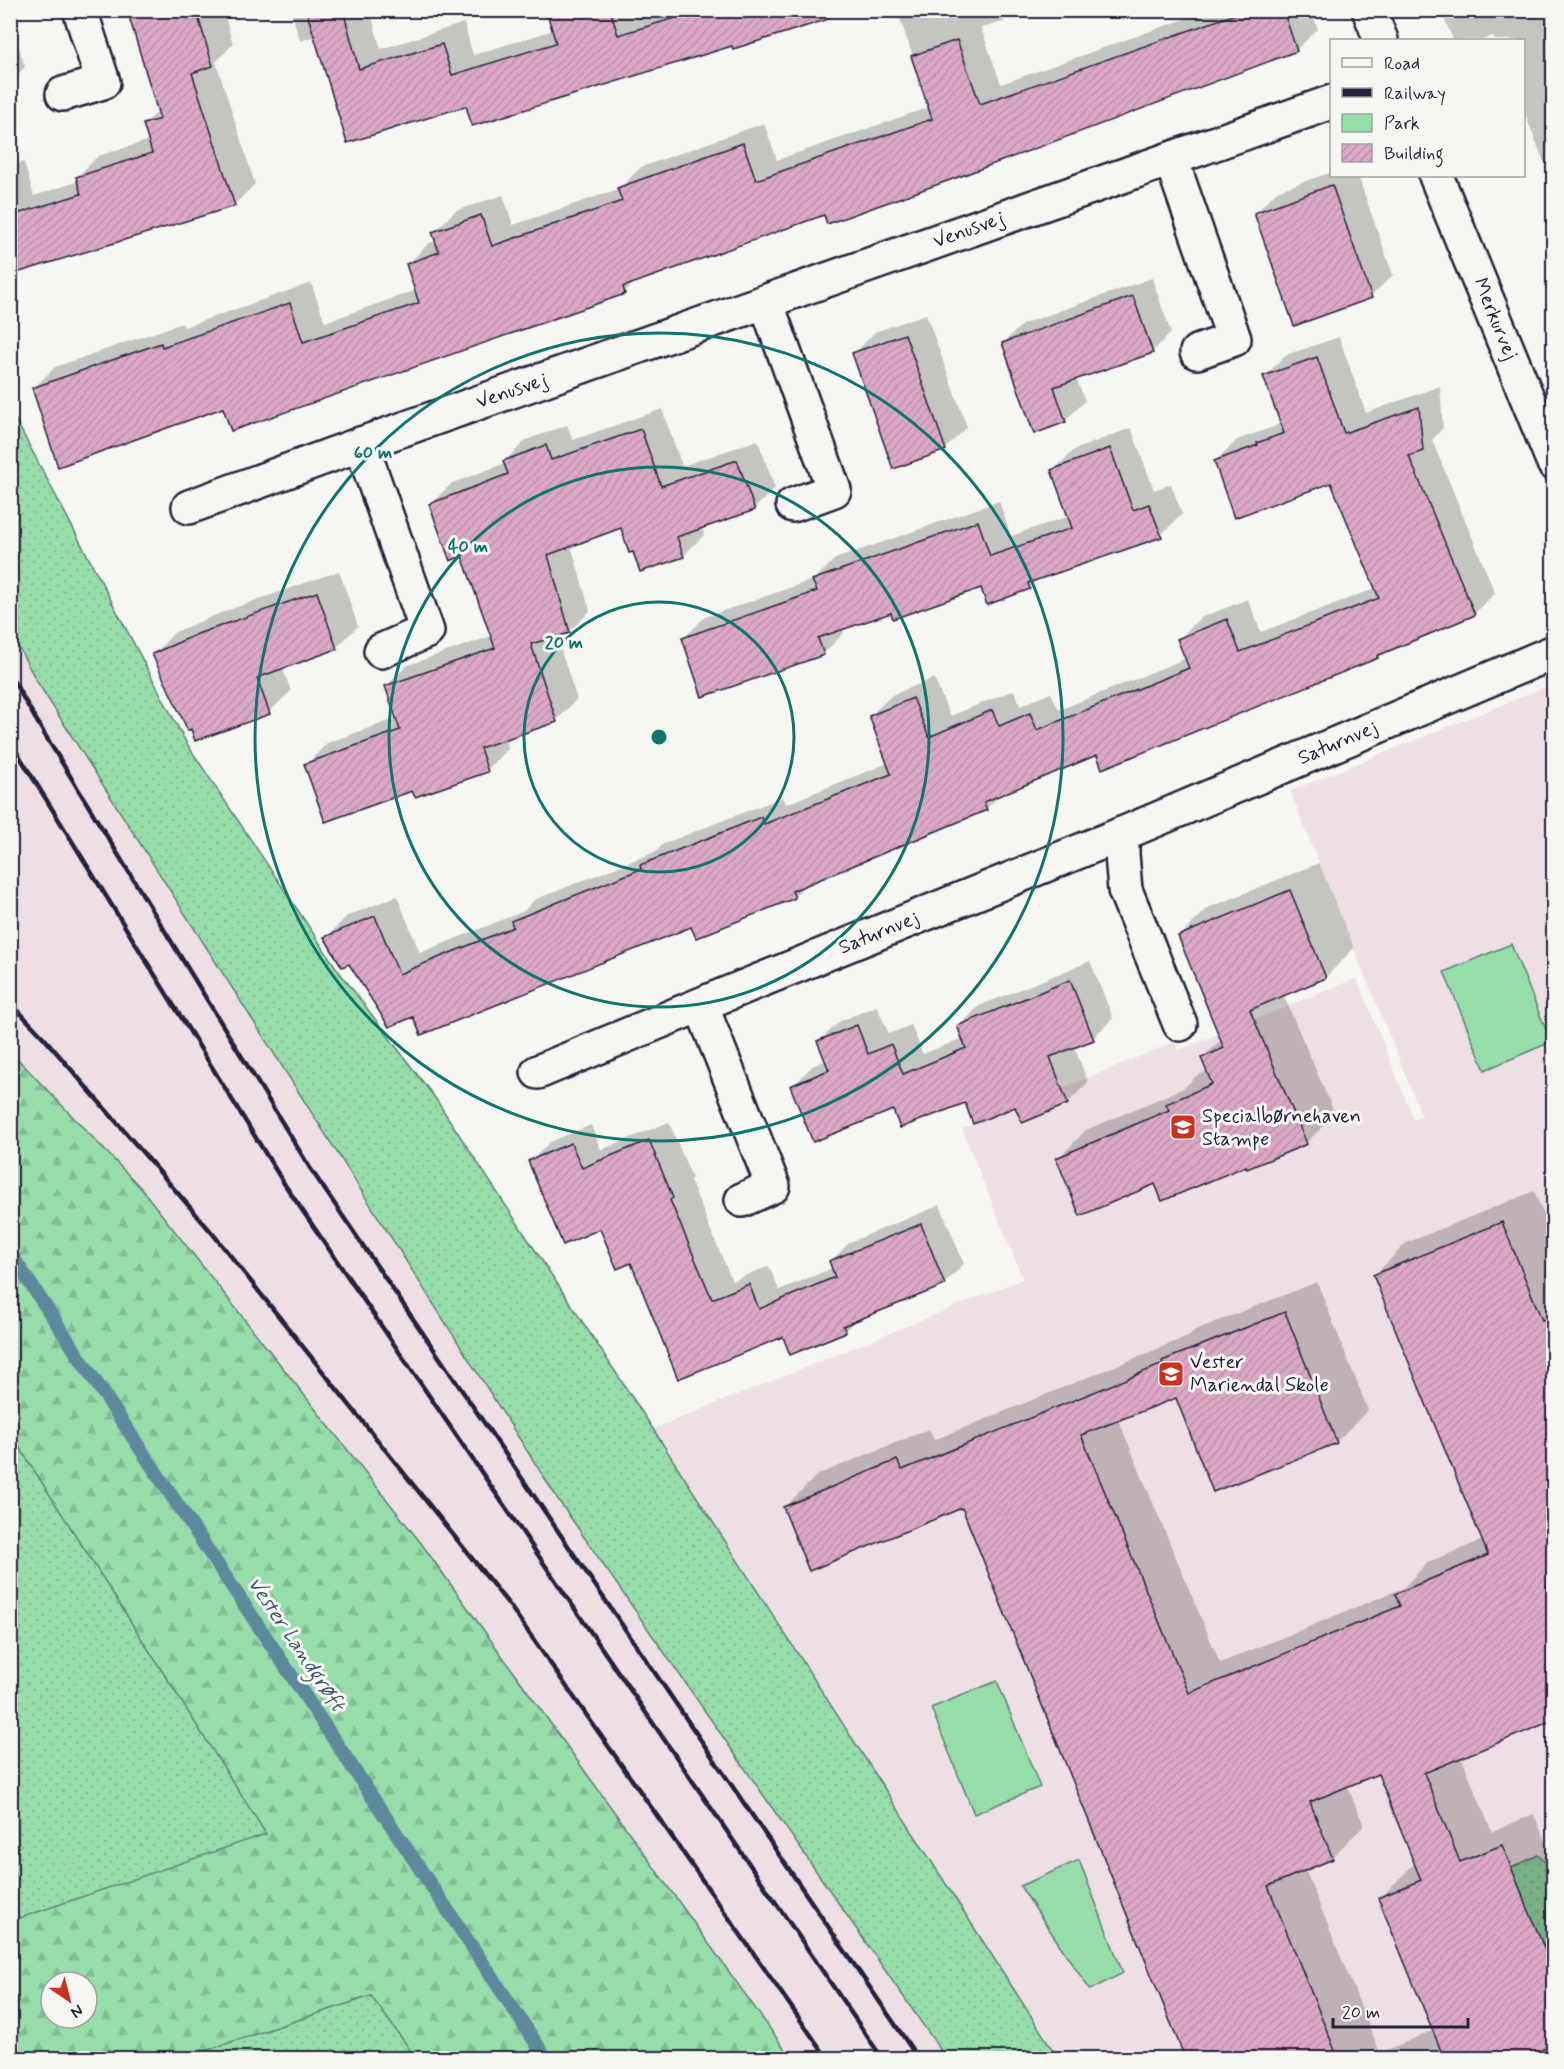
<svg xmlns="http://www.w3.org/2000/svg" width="1564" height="2069" font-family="Mynerve,sans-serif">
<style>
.built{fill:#eedfe4}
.green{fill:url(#green-dots);stroke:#5c8072;stroke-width:1.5;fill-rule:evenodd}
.forest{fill:url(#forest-firs);stroke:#5c8072;stroke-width:1.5;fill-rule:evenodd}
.pitch{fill:#97ddaa;stroke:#5c8072;stroke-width:1.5}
.shadow{fill:#0003;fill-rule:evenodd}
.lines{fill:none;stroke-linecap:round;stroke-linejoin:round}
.stream{stroke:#5b8a9c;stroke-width:14}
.building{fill:url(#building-hatch);stroke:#22223b;stroke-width:1.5}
.minor-casing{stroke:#22223b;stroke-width:38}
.minor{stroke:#f6f6f2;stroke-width:33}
.rail{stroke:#22223b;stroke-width:4.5}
.ring{fill:none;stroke:#0f766e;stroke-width:3}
.labels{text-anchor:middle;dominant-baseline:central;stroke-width:6;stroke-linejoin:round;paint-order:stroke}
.street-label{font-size:20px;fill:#22223b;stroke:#f6f6f2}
.poi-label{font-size:20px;fill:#22223b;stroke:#f6f6f2;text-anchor:start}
.water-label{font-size:21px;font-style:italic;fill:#3e566c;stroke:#f6f6f2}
.centre{fill:#0f766e;stroke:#f6f6f2;stroke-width:3}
.ring-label{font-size:18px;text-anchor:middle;font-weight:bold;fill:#0f766e;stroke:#f6f6f2;stroke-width:6;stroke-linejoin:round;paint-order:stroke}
</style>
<defs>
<pattern id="green-dots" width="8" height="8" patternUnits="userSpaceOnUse" patternTransform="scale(1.5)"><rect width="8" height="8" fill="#97ddaa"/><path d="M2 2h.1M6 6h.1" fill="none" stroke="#82bd93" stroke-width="1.8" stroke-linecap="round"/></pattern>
<pattern id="forest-firs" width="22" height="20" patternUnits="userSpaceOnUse" patternTransform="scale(1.5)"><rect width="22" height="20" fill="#97ddaa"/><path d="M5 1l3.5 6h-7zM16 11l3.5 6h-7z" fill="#82bd93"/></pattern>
<pattern id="building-hatch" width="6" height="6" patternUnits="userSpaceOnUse" patternTransform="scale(1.5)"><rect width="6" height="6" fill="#dba9c5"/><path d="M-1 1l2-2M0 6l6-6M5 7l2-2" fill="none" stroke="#bc91aa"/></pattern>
</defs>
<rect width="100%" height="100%" fill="#f6f6f2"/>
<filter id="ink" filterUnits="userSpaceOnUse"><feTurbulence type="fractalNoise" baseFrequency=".0167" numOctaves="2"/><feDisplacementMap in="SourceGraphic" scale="12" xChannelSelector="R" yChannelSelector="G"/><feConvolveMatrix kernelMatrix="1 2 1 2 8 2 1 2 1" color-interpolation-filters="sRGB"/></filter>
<g filter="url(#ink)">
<!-- built -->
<g class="built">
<polygon points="10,633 36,680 559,1501 946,2058 791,2058 421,1543 140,1187 11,1051"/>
<polygon points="1553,684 1553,2058 1058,2058 653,1429 1023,1279 962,1129 1175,1042 1179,1050 1357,978 1414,1120 1422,1116 1290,791"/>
</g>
<!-- green -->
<g class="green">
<polygon points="11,411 187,744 337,969 435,1098 653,1429 1058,2058 946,2058 559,1501 36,680 11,633"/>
<path d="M11 1298 513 2058H10ZM51 1982H87V2018H51Z"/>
<polygon points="1538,1855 1553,1870 1553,1972 1511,1868"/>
</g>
<!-- forest -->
<path class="forest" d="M10 1051 140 1187 421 1543 791 2058H416L371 1996 183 2058H11V1921L266 1834 11 1434ZM51 1982H87V2018H51Z"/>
<!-- pitch -->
<g class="pitch">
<polygon points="1511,944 1551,1042 1485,1070 1444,972"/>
<polygon points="997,1681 1040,1787 974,1814 931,1708"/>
<polygon points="1079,1860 1123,1973 1090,1990 1020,1886"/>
</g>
<!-- shadow -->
<g class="shadow">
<polygon points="128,10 223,10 233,44 216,62 255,184 234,205 10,274 10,166 24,162 34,196 79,181 77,177 98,156 150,140 145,124 159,110"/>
<polygon points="291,10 370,10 381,49 464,23 473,55 554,30 548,10 638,10 639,15 654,10 850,10 734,47 733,44 467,105 348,141 316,36 300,41"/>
<polygon points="897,10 1014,10 1003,22 981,28 1001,84 1210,10 1311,10 1318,29 1296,50 1198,86 1194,90 828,222 825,213 637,280 625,292 322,396 224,406 34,388 55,367 182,323 184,327 311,283 325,322 417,290 408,264 429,243 436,241 434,232 455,211 503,195 513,225 619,189 641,167 764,123 777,160 930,107"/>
<polygon points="1441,10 1554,10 1554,158 1544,162 1524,111 1524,40 1495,40 1493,36 1482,40 1453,40"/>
<polygon points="10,16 25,67 10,82"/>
<polygon points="1332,172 1332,176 1358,176 1393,275 1371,296 1256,213 1277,191"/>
<polygon points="1554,249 1554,272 1547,256"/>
<polygon points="1152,278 1171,333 1152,352 1076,378 1085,401 1065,421 1003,343 1023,324"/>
<polygon points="926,314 967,427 945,449 854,354 875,332"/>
<polygon points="1339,337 1366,413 1440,386 1443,428 1432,440 1495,593 1474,614 1381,653 1377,657 1098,753 1002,793 986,809 808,882 794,897 692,925 414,1015 349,962 326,938 347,916 397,896 420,953 524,911 534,900 657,851 663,844 783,797 786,804 888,763 870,716 892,695 934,678 950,716 1014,690 1020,706 1051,693 1059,710 1187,658 1179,639 1200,618 1248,599 1261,632 1376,588 1332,482 1215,461 1237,440 1276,426 1281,421 1265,376 1286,355"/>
<polygon points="662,409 682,466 758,440 775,488 754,509 702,527 704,535 683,556 634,551 622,526 571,545 590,611 569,632 556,636 577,699 556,721 505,738 508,749 487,770 413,789 306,765 327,743 397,718 386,686 408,665 492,636 463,554 431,504 452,483 506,463 505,461 526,440 567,425 573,440"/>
<polygon points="1131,428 1154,490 1171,484 1182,514 1161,535 1041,576 1029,588 982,586 892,611 842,628 844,633 823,654 684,638 705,617 815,579 835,559 999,501 1011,536 1069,516 1053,471 1074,450"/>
<polygon points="339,571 358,626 336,648 282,667 291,691 269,712 154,654 175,632 223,612"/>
<polygon points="1319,863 1354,948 1326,977 1283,994 1335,1114 1306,1143 1246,1164 1156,1182 1058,1159 1086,1130 1184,1088 1196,1076 1208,1071 1202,1058 1222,1039 1180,936 1208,908"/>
<polygon points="1090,961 1113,1018 1093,1038 1074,1046 1088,1082 1068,1103 1022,1121 1016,1105 965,1101 893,1108 792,1087 812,1066 827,1060 819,1041 840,1021 877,1006 889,1034 911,1025 923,1054 963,1038 959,1027 979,1006"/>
<polygon points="669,1122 692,1178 690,1180 732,1281 769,1266 779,1290 833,1268 831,1261 850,1242 940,1205 964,1264 944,1284 856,1319 845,1331 783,1335 632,1261 601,1227 530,1162 550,1142 591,1125 601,1150"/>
<path d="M1534 1191 1554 1239V1719L1461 1756 1492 1832 1534 1814 1554 1863V2044L1517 2058H1187L963 1506 785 1507 817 1475 929 1429 934 1440 1189 1336 1195 1330 1317 1282 1368 1410 1336 1442 1177 1396 1118 1419 1220 1663 1403 1588 1428 1562 1483 1540 1375 1275 1406 1243ZM1379 1772 1416 1864 1412 1866 1380 1898 1434 2030 1380 2053 1305 1869 1332 1857 1364 1826 1347 1785Z"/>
</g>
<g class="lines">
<!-- stream -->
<polyline class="stream" points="10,1253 546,2058"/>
</g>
<!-- building -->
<g class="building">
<polygon points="127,10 196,10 213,66 192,73 235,206 10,275 10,216 81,194 76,177 152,153 143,124 160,119"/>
<polygon points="306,10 343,10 359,69 442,44 452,75 556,43 546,10 610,10 618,35 702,10 828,10 829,19 733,49 732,46 472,126 466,106 347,143"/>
<polygon points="1247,10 1283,10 1297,51 964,175 827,224 824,215 623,287 625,294 231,431 223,408 58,467 32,388 161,343 162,347 290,303 303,342 419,303 406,264 439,252 432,232 481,215 492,246 622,201 617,188 743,143 756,180 932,119 911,56 957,40 980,104"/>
<polygon points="1332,185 1372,298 1294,326 1254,213"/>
<polygon points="1133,296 1153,353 1054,387 1066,422 1034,434 1002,343"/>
<polygon points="905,334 946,450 893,469 852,353"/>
<polygon points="1317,357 1344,433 1419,407 1423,451 1409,456 1475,615 1377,656 1378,658 1102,769 1097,755 984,802 987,810 792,891 795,898 696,938 691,927 421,1035 413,1017 389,1027 349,964 342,967 324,937 375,916 399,974 513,927 511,921 641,869 640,865 761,817 764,824 891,774 869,716 913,698 929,737 992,710 999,726 1030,713 1037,730 1189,668 1177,639 1227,619 1240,652 1379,598 1331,483 1234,518 1214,461 1258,445 1257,443 1284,433 1263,376"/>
<polygon points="641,429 661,486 737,460 755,510 677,537 684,557 640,572 633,552 629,553 621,528 548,555 570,633 531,644 557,722 480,748 488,772 415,797 412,791 325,822 304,764 400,730 385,686 495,648 462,556 450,561 429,504 508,474 503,461 546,445 551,460"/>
<polygon points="1110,448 1133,510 1149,504 1162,537 1028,583 1030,589 987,605 981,588 893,619 891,613 818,638 824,655 702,697 682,638 817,591 812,580 978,521 990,556 1072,528 1051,470"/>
<polygon points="317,592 337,649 257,678 270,714 195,741 191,729 188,731 152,654 200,633"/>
<polygon points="1290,890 1326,978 1250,1010 1307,1144 1247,1169 1246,1166 1162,1201 1155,1184 1080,1216 1056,1158 1169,1110 1166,1104 1212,1084 1201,1058 1224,1048 1178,936"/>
<polygon points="1070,980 1094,1040 1050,1057 1068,1104 1022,1123 1015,1107 973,1124 965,1103 900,1128 893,1110 813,1142 790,1086 829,1070 817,1041 857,1025 868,1054 891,1044 903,1074 966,1048 957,1026"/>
<polygon points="649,1140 673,1198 670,1200 712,1299 749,1284 759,1309 835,1277 829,1261 921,1224 945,1285 843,1326 846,1332 790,1355 783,1337 678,1379 631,1263 617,1269 600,1229 563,1245 528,1161 571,1143 582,1168"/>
<polygon points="1502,1222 1542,1320 1554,1316 1554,1720 1424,1773 1460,1862 1502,1845 1554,1972 1554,2045 1521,2058 1444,2058 1378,1898 1421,1880 1378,1774 1310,1802 1333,1859 1268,1886 1338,2058 1185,2058 962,1508 809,1571 783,1507 897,1460 902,1470 1163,1364 1162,1361 1285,1312 1337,1443 1213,1492 1176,1398 1081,1435 1189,1693 1400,1606 1395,1594 1488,1555 1373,1275"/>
</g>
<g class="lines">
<defs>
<g id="minor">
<polyline points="1369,10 1381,40"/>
<polyline points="63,94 103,82 80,10"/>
<polyline points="1171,159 1234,339 1197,352"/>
<polyline points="1436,176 1554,463"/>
<polyline points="766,302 834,490 793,505"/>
<polyline points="361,444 427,631 381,651"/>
<polyline points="189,507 361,444 1332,102"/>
<polyline points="1122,834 1122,854 1125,890 1180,1024"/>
<polyline points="701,1005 773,1186 742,1200"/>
<polyline points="538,1072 719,997 1122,834 1554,652"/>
</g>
</defs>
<!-- minor casing -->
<use href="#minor" class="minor-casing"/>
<!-- minor -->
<use href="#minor" class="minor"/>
<!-- rail -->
<g class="rail">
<polyline points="10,675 45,735 310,1168 918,2058"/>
<polyline points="10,741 285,1185 882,2058"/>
<polyline points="10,1002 44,1038 213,1234 510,1606 827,2058"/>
</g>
</g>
</g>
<!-- distance rings -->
<g class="ring">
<circle cx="659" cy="737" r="135"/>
<circle cx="659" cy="737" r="270"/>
<circle cx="659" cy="737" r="404"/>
</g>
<!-- icons -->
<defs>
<symbol id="school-square" viewBox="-11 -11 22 22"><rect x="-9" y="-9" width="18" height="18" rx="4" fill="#c8321e" stroke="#f6f6f2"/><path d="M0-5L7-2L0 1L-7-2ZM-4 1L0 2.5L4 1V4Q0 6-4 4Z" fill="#fff"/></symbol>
</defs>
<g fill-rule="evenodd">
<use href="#school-square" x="1168" y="1112" width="30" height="30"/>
<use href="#school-square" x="1156" y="1359" width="30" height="30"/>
</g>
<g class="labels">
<!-- street labels -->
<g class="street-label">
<text transform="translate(969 230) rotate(-20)">Venusvej</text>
<text transform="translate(1495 319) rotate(68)">Merkurvej</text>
<text transform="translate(512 391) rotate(-19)">Venusvej</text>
<text transform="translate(1338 743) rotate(-23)">Saturnvej</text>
<text transform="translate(879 933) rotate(-22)">Saturnvej</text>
</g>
<!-- poi labels -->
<g class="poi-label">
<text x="1202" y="1116">Specialbørnehaven<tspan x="1202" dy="23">Stampe</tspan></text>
<text x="1190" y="1362">Vester<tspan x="1190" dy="23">Mariendal Skole</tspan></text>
</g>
<!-- water labels -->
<g class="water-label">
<text transform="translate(296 1644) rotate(56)">Vester Landgrøft</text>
</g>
</g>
<circle cx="659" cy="737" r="9" class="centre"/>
<g class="ring-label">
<text x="373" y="458">60 m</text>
<text x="468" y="552">40 m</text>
<text x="564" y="648">20 m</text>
</g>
<!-- margin -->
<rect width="1564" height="2069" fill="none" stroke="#f6f6f2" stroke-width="36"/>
<rect x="18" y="18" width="1528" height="2033" fill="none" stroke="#22223b" stroke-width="2" filter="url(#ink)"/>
<!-- legend -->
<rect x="1330" y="39" width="195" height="138" fill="#f6f6f2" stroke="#a1a1a9" stroke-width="1.5"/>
<rect x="1342" y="58" width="30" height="9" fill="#f6f6f2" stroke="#a1a1a9" stroke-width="1.5"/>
<text x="1384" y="69" font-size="18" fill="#22223b">Road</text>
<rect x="1342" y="88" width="30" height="9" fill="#22223b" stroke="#a1a1a9" stroke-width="1.5"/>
<text x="1384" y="99" font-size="18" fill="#22223b">Railway</text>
<rect x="1342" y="114" width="30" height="18" fill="#97ddaa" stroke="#a1a1a9" stroke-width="1.5"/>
<text x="1384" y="129" font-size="18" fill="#22223b">Park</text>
<rect x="1342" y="144" width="30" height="18" fill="url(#building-hatch)" stroke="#a1a1a9" stroke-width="1.5"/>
<text x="1384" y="159" font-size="18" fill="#22223b">Building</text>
<!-- north arrow -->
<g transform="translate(69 2000) rotate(145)"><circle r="28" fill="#f6f6f2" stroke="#a1a1a9" stroke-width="1.5"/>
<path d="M0-4.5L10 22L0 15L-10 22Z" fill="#c8321e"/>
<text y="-9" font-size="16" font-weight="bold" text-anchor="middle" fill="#22223b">N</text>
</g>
<!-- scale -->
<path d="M1333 2018v9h135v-9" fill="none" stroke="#22223b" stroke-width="3"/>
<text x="1342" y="2018" font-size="18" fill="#22223b" stroke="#f6f6f2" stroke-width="4.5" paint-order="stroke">20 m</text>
</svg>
